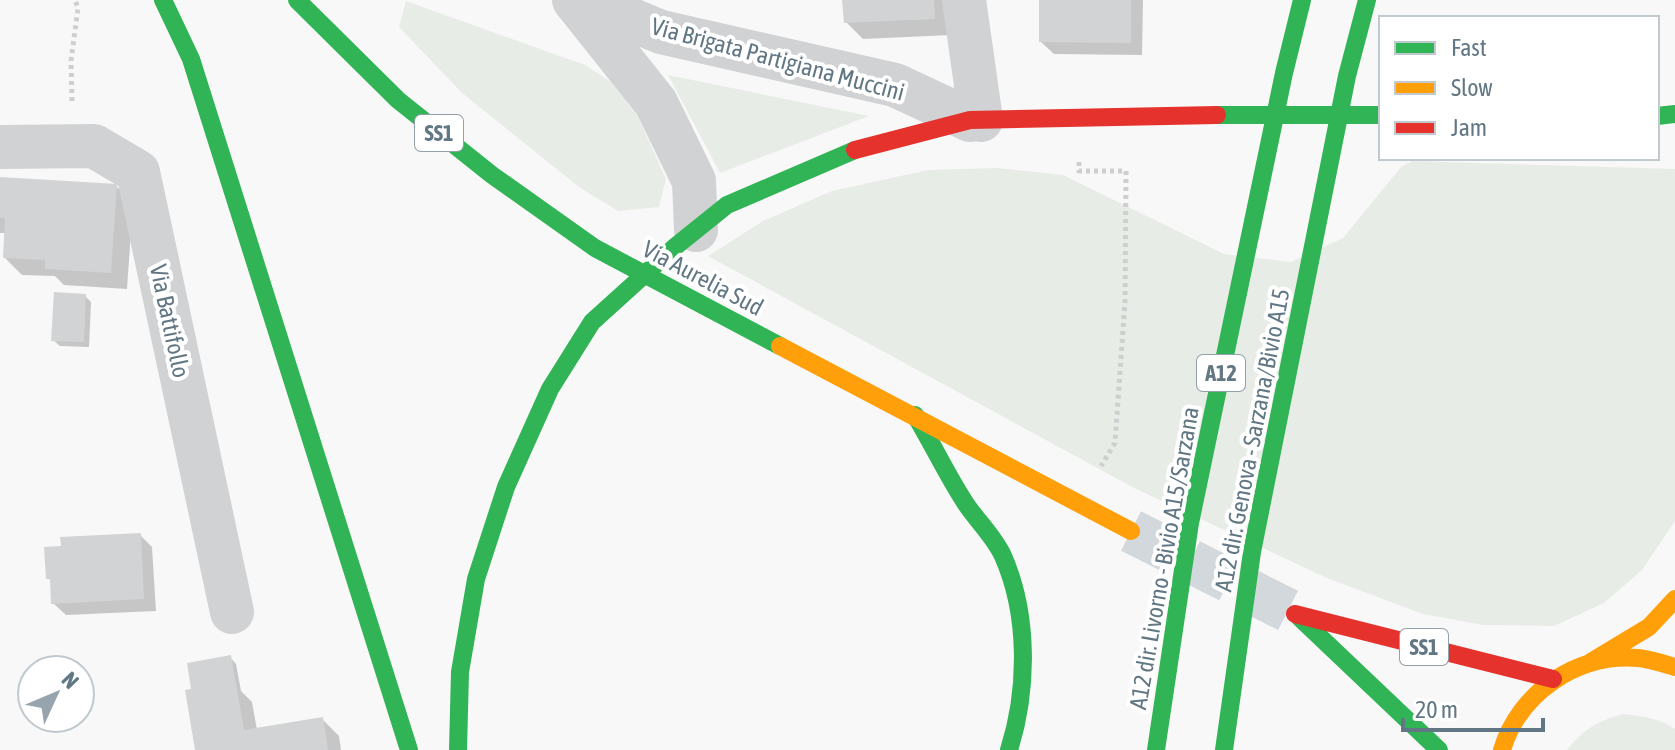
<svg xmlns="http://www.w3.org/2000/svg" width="1675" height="750" font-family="'Asap Condensed',sans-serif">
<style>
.green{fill:#e8ece6}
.shadow{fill:#0003}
.building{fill:#d2d3d4}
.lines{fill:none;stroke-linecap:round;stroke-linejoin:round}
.primary-tunnel{stroke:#d2d8db;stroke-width:44;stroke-dasharray:44 22;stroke-linecap:butt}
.path{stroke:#cecfd0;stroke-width:5;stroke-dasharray:4 4;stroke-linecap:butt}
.street{stroke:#d1d2d3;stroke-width:44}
.fast{stroke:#30b455;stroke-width:18}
.slow{stroke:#ff9f0a;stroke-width:18}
.jam{stroke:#e5322d;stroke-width:18}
.labels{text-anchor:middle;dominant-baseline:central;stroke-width:8;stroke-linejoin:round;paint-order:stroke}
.shield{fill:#fff;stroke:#91a0a9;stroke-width:2}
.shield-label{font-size:22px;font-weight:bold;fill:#627784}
.street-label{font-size:24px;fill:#627784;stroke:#fff}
</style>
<rect width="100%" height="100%" fill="#f8f8f8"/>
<!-- green -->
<g class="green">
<polygon points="406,1 585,65 611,82 638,117 666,179 659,207 618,211 579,187 462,93 399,27"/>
<polygon points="668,75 869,116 720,173"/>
<polygon points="1412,161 1675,169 1675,521 1642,570 1604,603 1554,626 1483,625 1423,614 1327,578 1134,488 708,256 763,221 832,191 928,170 997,168 1063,175 1224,254 1291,262 1343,238 1401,167"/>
<path d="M1623 714C1643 716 1659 718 1675 729V750H1567C1583 729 1598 721 1623 714Z"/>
</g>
<!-- shadow -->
<g class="shadow">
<polygon points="844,0 950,0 951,35 863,39 846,22"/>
<polygon points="1041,0 1143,0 1142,55 1054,54 1041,42"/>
<polygon points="0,179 116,186 133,203 127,289 64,285 55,276 22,275 5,258 6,233 0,233"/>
<polygon points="85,296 91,302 89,347 60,346 53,340"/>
<polygon points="140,535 152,547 156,611 66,615 53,603 52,582 48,578 63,548"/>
<polygon points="230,657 236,664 241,691 252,702 257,730 322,719 339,736 341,750 197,750 194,691"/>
</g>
<!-- building -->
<g class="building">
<polygon points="842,0 934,0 935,19 844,23"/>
<polygon points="1039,0 1131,0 1131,43 1039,42"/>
<polygon points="0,177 117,184 111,273 45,269 45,260 3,258 5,218 0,218"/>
<polygon points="54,292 86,294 84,342 51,341"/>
<polygon points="141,533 144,599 51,604 50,579 46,579 44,547 61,546 60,537"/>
<polygon points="231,655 244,730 323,717 328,750 195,750 185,690 191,689 187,663"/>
</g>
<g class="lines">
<!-- primary-tunnel -->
<polyline class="primary-tunnel" points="1131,531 1295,614"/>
<!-- path -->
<g class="path">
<polyline points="72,101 71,61 78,8 75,0"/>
<polyline points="1079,162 1079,171 1126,171 1125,301 1115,443 1101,466"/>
</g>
<!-- street -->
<g class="street">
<polyline points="574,0 656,103 694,181 696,230"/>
<polyline points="584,0 661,32 895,85 970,120"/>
<polyline points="964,0 981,120"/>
<polyline points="0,147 94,146 138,172 232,612"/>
</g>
<!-- fast -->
<g class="fast">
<polyline points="163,0 191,59 409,750"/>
<polyline points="297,0 398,100 492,175 595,248 780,346"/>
<polyline points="1217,115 1381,115"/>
<polyline points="1657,116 1675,114"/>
<path d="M915 415C932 443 946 473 964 501 976 520 994 536 1003 556 1029 615 1028 690 1009 750"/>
<polyline points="1300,618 1439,750"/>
<polyline points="458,750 460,672 476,579 506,487 550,389 592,322 676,246 727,205 855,150"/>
<polyline points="1156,750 1190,523 1284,73 1302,0"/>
<polyline points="1224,750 1252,552 1347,76 1367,0"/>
</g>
<!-- slow -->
<g class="slow">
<polyline points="780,346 1131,531"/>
<polyline points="1591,662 1649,627 1675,599"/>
<path d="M1502 750C1519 693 1577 653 1638 658 1651 659 1663 664 1675 667"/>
</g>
<!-- jam -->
<g class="jam">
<polyline points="855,150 970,120 1217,115"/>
<polyline points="1295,614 1553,679"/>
</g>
</g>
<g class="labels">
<!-- shield labels -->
<g class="shield">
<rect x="415" y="115" width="48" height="36" rx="6"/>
<rect x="1197" y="355" width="48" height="36" rx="6"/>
<rect x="1400" y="629" width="48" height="36" rx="6"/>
</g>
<g class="shield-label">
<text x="439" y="133">SS1</text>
<text x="1221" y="373">A12</text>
<text x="1424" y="647">SS1</text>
</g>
<!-- street labels -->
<g class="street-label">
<text transform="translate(778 59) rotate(15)">Via Brigata Partigiana Muccini</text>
<text transform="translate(703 278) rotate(28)">Via Aurelia Sud</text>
<text transform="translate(170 321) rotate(78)">Via Battifollo</text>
<text transform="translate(1252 440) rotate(-79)">A12 dir. Genova - Sarzana/Bivio A15</text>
<text transform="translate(1164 558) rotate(-80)">A12 dir. Livorno - Bivio A15/Sarzana</text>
</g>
</g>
<!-- legend -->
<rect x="1379" y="16" width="280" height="144" fill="#ffffff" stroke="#c0c9ce" stroke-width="2"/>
<rect x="1395" y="42" width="40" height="12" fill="#30b455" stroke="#c0c9ce" stroke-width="2"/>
<text x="1451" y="56" font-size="24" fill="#627784">Fast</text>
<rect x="1395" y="82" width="40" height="12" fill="#ff9f0a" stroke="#c0c9ce" stroke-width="2"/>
<text x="1451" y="96" font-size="24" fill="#627784">Slow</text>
<rect x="1395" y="122" width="40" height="12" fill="#e5322d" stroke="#c0c9ce" stroke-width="2"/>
<text x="1451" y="136" font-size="24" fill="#627784">Jam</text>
<!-- north arrow -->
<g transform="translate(56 694) rotate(46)"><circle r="38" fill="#ffffff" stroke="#c0c9ce" stroke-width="2"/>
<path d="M0-6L14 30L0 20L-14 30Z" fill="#96a4ad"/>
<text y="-12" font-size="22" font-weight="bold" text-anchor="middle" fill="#627784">N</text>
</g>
<!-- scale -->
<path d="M1403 718v12h140v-12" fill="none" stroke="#627784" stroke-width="4"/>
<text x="1415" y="718" font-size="24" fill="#627784" stroke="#ffffff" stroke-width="6" paint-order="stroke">20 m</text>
</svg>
